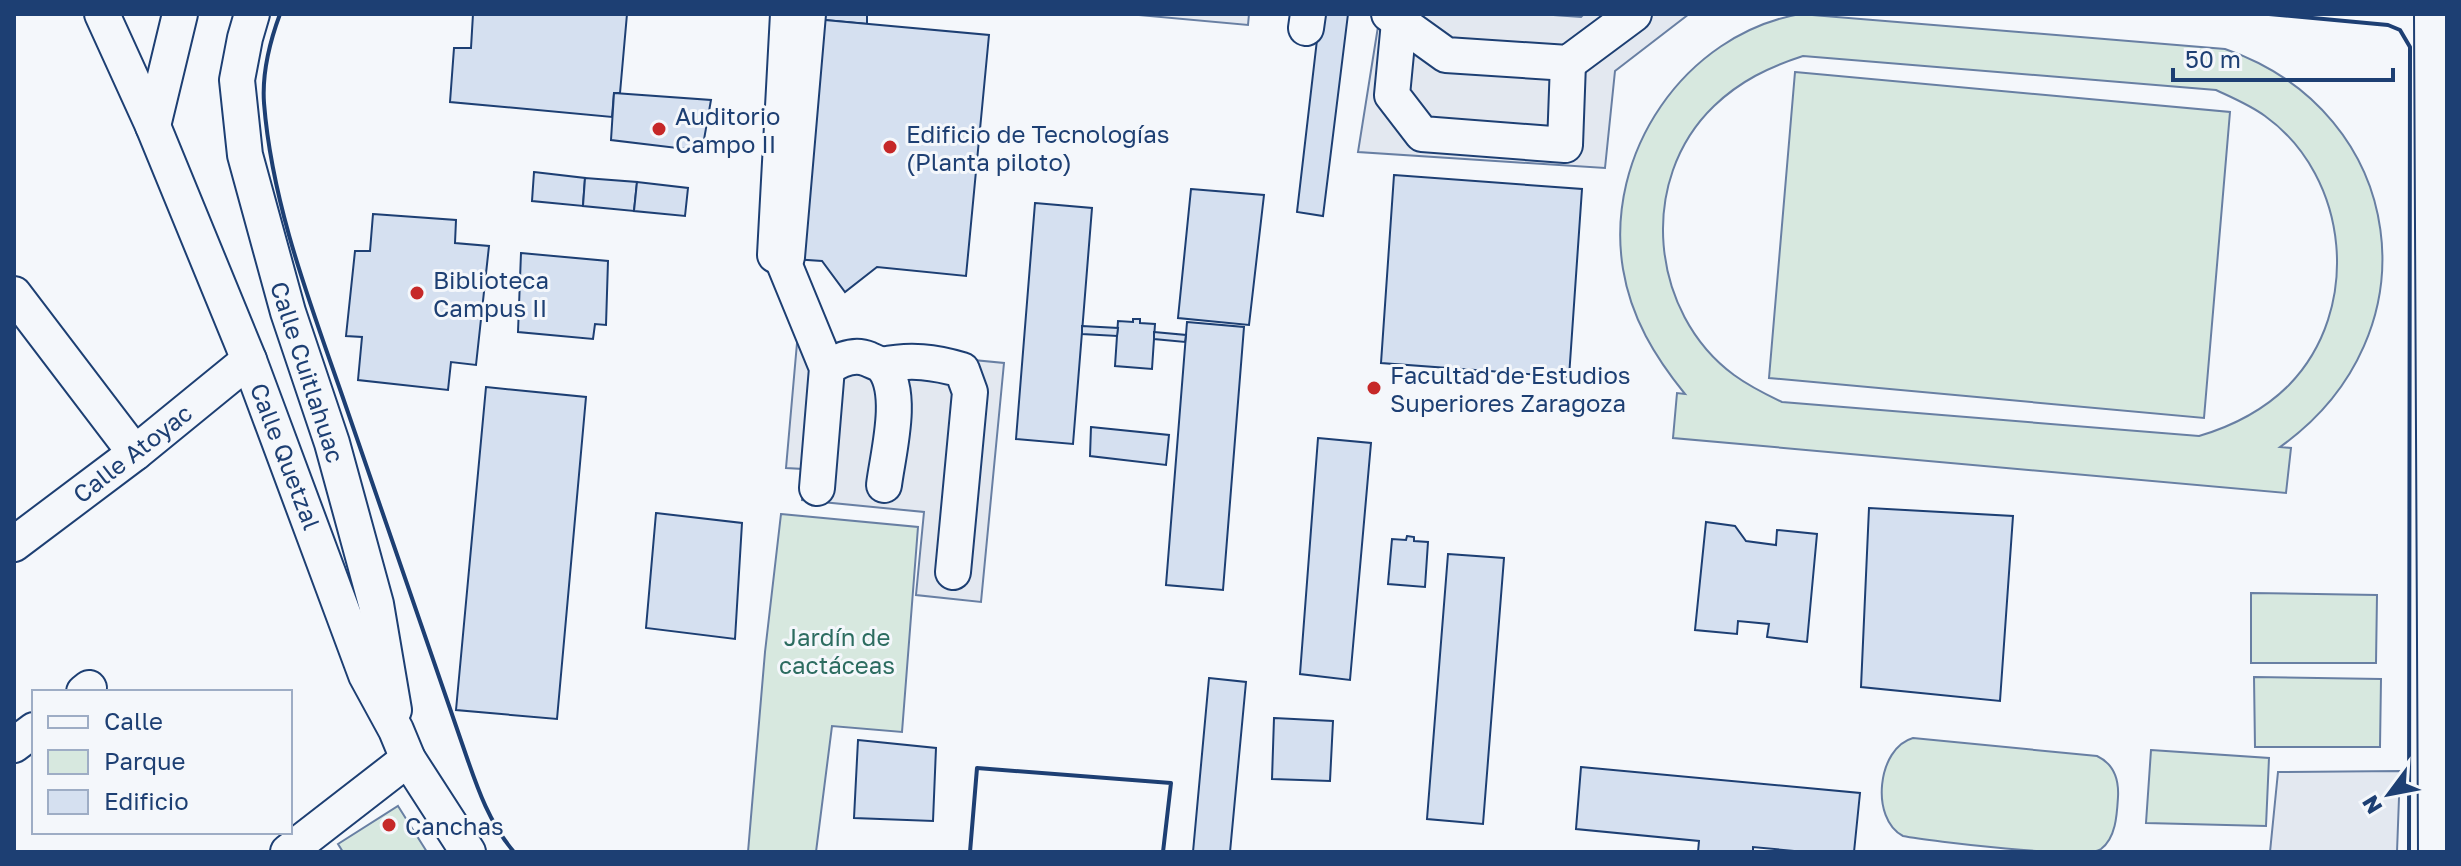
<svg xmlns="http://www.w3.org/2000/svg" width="2461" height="866" font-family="'Golos Text',sans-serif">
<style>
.green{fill:#d7e8df;stroke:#687fa3;stroke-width:2;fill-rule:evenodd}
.parking{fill:#e3e8f0;stroke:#687fa3;stroke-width:2}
.building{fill:#d5e0f0;stroke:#1d3f73;stroke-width:2}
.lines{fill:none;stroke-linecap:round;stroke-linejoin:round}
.minor-casing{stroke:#1d3f73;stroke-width:38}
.minor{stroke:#f4f7fb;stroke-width:34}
.wall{stroke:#1d3f73;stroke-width:4}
.poi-dot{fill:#c62828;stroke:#f4f7fb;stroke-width:3}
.labels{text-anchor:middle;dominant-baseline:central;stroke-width:6;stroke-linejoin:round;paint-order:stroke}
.poi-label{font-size:24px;fill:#1d3f73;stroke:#f4f7fb;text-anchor:start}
.street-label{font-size:24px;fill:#1d3f73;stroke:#f4f7fb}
.park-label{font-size:24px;fill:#2c6c60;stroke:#f4f7fb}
</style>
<rect width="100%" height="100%" fill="#f4f7fb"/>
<!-- green -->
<g class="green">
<path d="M1800 14 2225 49C2408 112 2438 335 2280 447L2291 448 2286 493 1673 438 1677 393 1685 394C1655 357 1631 318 1623 269 1604 154 1684 35 1800 14ZM1803 56 2216 90C2233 98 2250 105 2265 116 2350 177 2362 310 2289 385 2263 411 2233 426 2199 436L1782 402C1765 394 1749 386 1734 375 1650 313 1637 180 1714 106 1740 81 1769 67 1803 56Z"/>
<polygon points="1795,72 2230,112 2204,418 1769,378"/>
<polygon points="781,514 918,527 902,732 832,726 816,852 748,852 765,652"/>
<polygon points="2251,593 2377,595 2376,663 2251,663"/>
<polygon points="2254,677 2381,679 2380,747 2255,747"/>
<path d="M1913 738 2097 756C2114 764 2119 779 2118 797 2117 814 2116 838 2101 849 2085 860 1929 841 1903 836 1870 819 1877 748 1913 738Z"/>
<polygon points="2151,750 2269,758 2266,826 2146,823"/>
<polygon points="398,806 427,852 343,852 338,844"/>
</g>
<!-- parking -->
<g class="parking">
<polygon points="1128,14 1249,14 1248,25"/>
<polygon points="1380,14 1539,14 1581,17 1584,14 1689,14 1615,71 1605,168 1358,152"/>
<polygon points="797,343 1004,363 981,602 916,595 924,512 802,500 803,469 786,468"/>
<polygon points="2400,771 2397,852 2270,852 2278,772"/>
</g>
<!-- building -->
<g class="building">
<polygon points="473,14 627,14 620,93 614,93 612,117 450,102 454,48 471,48"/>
<polygon points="814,14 867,14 867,24 814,19"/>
<polygon points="1320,14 1348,14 1323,216 1297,212"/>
<polygon points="814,19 989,35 966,276 877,267 845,292 822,261 793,259"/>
<polygon points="614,93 711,100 702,151 611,140"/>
<polygon points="534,172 585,178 583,206 532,201"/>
<polygon points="1394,175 1582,189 1569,377 1381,363"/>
<polygon points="585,178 637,182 634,211 583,206"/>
<polygon points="637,182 688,188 685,216 634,211"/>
<polygon points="1191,189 1264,195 1249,325 1178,318"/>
<polygon points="1035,203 1092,208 1073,444 1016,439"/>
<polygon points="373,214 456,220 455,243 489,246 476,365 451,362 448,390 358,380 362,337 346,336 355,251 370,251"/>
<polygon points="521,253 608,261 606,325 595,324 593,339 518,332"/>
<polygon points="1133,319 1140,319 1140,323 1155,324 1152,369 1115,366 1118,321 1133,322"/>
<polygon points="1187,322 1244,327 1223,590 1166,585"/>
<polygon points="1082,326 1118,328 1117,336 1082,334"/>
<polygon points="1154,332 1186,335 1185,342 1154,339"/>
<polygon points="486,387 586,397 557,719 456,710"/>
<polygon points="1091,427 1169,435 1166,465 1090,456"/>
<polygon points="1318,438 1371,443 1350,680 1300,674"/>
<polygon points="1869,508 2013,516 2000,701 1861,687"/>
<polygon points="656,513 742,523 735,639 646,628"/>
<polygon points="1706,522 1735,526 1746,541 1776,545 1777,530 1817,534 1807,642 1767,637 1769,624 1738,621 1737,634 1695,630"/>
<polygon points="1407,536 1414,537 1414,541 1428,542 1425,587 1388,584 1392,539 1406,540"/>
<polygon points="1448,554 1504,558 1483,824 1427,819"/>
<polygon points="1209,678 1246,682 1230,852 1193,852"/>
<polygon points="1274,718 1333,721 1330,781 1272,779"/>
<polygon points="858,740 936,748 933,821 854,818"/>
<polygon points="1581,767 1860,793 1854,852 1805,852 1753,847 1753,852 1698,852 1699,841 1576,829"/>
</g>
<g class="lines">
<defs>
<g id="minor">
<polyline points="102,14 153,126 249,360 366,675 396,730 408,759 468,852"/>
<polyline points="252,14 245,38 237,80 245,155 288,312 332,443 376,604 394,710"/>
<polyline points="788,14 775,255 787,257 808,14"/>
<polyline points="1389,14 1446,55 1568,63 1634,14"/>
<polyline points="2432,14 2436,852"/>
<polyline points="1399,22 1392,95 1422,134 1565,145 1568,63"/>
<polyline points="1306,28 1308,14"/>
<polyline points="153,126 180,14"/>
<polyline points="781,256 827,368 817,488"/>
<polyline points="14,294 135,453"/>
<path d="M882 365C911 359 934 362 962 370L970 392 953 572"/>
<path d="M827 368C839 360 854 353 868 359 874 362 880 363 884 368 904 395 888 453 884 485"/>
<polyline points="14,544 135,453 249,360"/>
<polyline points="84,692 89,688"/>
<polyline points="14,745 34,730"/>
<polyline points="288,852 408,759"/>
</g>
</defs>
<!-- minor casing -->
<use href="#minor" class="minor-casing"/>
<!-- minor -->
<use href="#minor" class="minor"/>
<!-- wall -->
<g class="wall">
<path d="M280 14C270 41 262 74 264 103 272 204 309 300 342 395 383 515 424 635 466 755 478 790 490 824 514 852"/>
<polyline points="2269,14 2388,25 2400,30 2410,47 2409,852"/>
<polyline points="970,852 977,768 1171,783 1163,852"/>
</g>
</g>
<!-- markers -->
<g class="poi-dot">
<circle cx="659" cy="129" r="8"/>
<circle cx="890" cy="147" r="8"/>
<circle cx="417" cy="293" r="8"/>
<circle cx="1374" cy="388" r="8"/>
<circle cx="389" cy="825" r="8"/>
</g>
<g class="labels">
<!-- poi labels -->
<g class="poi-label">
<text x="675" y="115">Auditorio<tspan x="675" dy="28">Campo II</tspan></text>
<text x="906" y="133">Edificio de Tecnologías<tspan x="906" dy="28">(Planta piloto)</tspan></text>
<text x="433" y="279">Biblioteca<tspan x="433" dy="28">Campus II</tspan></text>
<text x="1390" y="374">Facultad de Estudios<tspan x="1390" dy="28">Superiores Zaragoza</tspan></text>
<text x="405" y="825">Canchas</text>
</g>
<!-- street labels -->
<g class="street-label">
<text transform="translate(308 372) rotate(72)">Calle Cuitlahuac</text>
<text transform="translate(132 453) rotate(-38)">Calle Atoyac</text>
<text transform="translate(286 456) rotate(69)">Calle Quetzal</text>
</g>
<!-- park labels -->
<g class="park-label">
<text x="837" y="636">Jardín de<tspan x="837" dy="28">cactáceas</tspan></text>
</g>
</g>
<!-- border -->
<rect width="2461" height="866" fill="none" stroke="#1d3f73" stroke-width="32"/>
<!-- legend -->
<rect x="32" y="690" width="260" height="144" fill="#f4f7fb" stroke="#9eadc5" stroke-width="2"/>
<rect x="48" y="716" width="40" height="12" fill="#f4f7fb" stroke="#9eadc5" stroke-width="2"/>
<text x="104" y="730" font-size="24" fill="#1d3f73">Calle</text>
<rect x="48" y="750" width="40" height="24" fill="#d7e8df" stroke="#9eadc5" stroke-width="2"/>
<text x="104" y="770" font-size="24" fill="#1d3f73">Parque</text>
<rect x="48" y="790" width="40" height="24" fill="#d5e0f0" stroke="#9eadc5" stroke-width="2"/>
<text x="104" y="810" font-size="24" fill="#1d3f73">Edificio</text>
<!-- north arrow -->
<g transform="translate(2389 794) rotate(238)" stroke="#f4f7fb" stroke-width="6" paint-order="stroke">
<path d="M0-6L14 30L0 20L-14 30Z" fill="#1d3f73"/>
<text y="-12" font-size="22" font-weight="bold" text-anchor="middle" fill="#1d3f73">N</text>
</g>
<!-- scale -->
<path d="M2173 68v12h220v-12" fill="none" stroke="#1d3f73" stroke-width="4"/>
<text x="2185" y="68" font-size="24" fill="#1d3f73" stroke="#f4f7fb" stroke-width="6" paint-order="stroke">50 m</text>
</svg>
